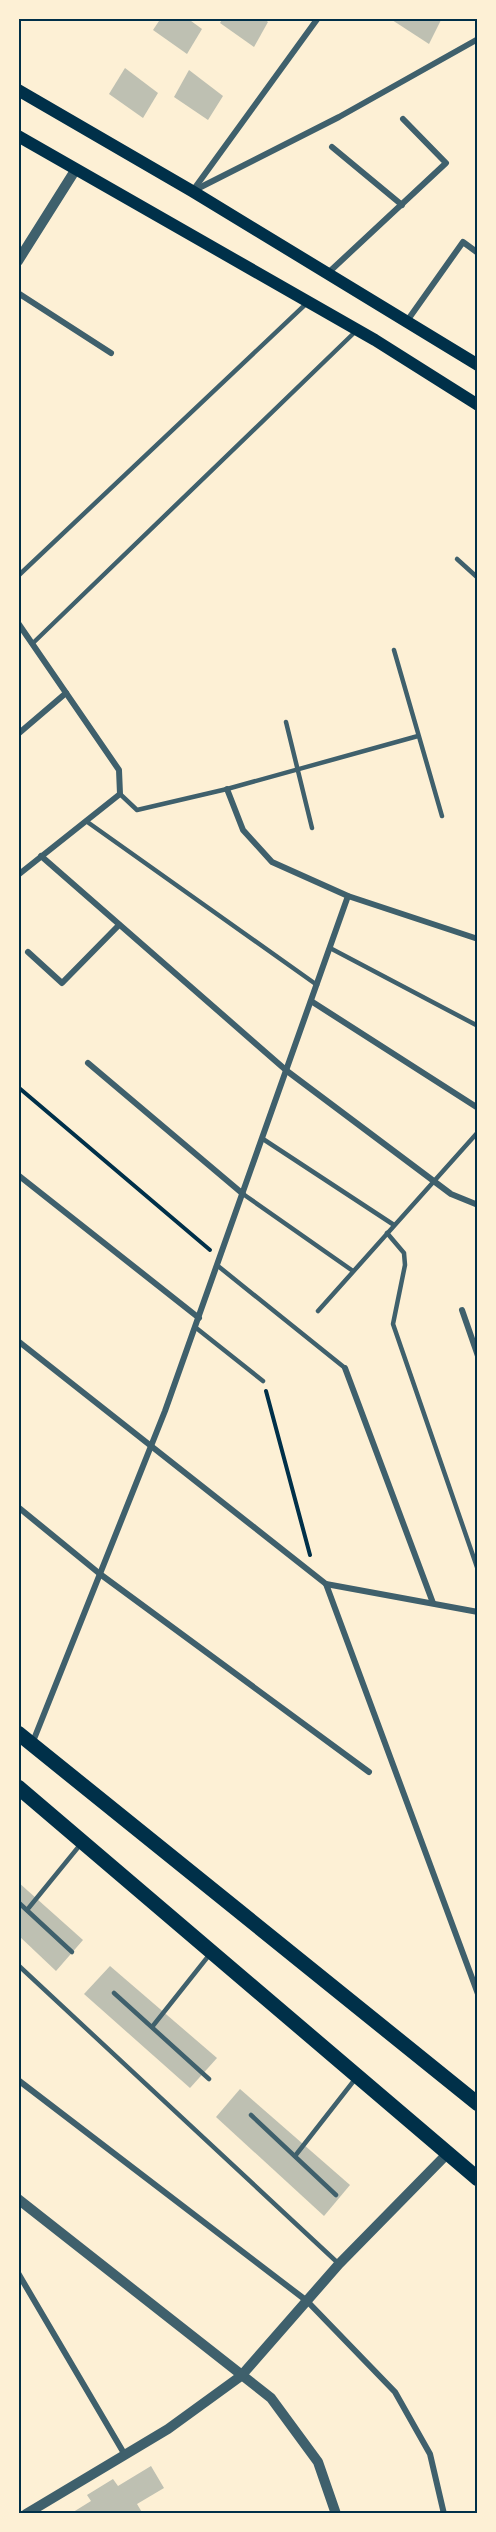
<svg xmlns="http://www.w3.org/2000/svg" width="496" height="2532" font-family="'PT Serif',serif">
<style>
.building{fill:#bec0b2}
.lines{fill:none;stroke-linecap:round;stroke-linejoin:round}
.path{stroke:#003049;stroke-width:4}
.service{stroke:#3f606c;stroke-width:4.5}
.minor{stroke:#3f606c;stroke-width:6}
.tertiary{stroke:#3f606c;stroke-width:10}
.secondary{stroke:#003049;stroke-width:12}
.primary{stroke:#003049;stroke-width:15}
.neatline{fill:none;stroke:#003049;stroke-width:2}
</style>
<rect width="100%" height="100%" fill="#fdf0d5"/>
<!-- building -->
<g class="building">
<polygon points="161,18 187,18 202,29 187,54 153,30"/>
<polygon points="223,18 263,18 268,22 254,47 220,23"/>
<polygon points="389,18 442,18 429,44"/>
<polygon points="125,68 158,93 143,118 109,94"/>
<polygon points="189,70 223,96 208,120 174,97"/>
<polygon points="18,1882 83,1940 56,1971 18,1935"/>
<polygon points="110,1966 217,2058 190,2088 84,1994"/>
<polygon points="240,2089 350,2185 324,2216 216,2117"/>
<polygon points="151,2466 164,2488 137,2504 143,2514 70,2514 91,2501 87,2495 113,2479 118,2486"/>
</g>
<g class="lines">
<!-- path -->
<g class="path">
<polyline points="18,1087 210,1250"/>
<polyline points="266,1391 310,1555"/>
</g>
<!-- service -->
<g class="service">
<polyline points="457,559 478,578"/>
<polyline points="18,576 308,302"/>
<polyline points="32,644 356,331"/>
<polyline points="394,650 442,816"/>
<polyline points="286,722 312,828"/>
<polyline points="120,794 137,810 227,789 418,736"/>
<polyline points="86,821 317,985"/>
<polyline points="330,948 478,1026"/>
<polyline points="263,1139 394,1225"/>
<polyline points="243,1194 353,1271"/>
<polyline points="387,1233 404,1253 405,1265 393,1324 478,1570"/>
<polyline points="218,1266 345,1368"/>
<polyline points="318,1311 478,1132"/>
<polyline points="195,1327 263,1381"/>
<polyline points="18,1902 72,1952"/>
<polyline points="27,1910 80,1845"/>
<polyline points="18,1965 339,2264"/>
<polyline points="114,1993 209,2079"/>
<polyline points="152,2027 210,1954"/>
<polyline points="251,2115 336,2195"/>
<polyline points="295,2156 356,2078"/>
</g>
<!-- minor -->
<g class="minor">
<polyline points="332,147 402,205"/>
<polyline points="194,189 318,18"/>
<polyline points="193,191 339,117 478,39"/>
<polyline points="328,273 446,163 403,119"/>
<polyline points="18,293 111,353"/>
<polyline points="407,321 463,242 478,253"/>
<polyline points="18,623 119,770 120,794 18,875"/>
<polyline points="18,734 66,693"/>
<polyline points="227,789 243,830 272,862 348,896 478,939"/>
<polyline points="41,856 287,1071 451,1194 478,1205"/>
<polyline points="28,952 62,983 119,925"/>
<polyline points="311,1001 478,1108"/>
<polyline points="88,1063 243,1194"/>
<polyline points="18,1175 199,1318"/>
<polyline points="462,1310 478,1356"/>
<polyline points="18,1341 326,1584 478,1612"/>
<polyline points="345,1368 433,1603"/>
<polyline points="18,1507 100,1574 369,1772"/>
<polyline points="326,1584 478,1994"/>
<polyline points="32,1744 165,1411 348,896"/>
<polyline points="18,2080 307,2301 395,2392 430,2454 444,2514"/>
<polyline points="18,2273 125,2455"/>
</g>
<!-- tertiary -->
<g class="tertiary">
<polyline points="18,261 76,169"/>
<polyline points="18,2199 271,2398 318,2462 336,2514"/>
<polyline points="26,2514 168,2429 241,2376 339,2264 447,2154"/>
</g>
<!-- secondary -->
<g class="secondary">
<polyline points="18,90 192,191 478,365"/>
<polyline points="18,136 375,340 478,405"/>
</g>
<!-- primary -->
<g class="primary">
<polyline points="18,1733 478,2104"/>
<polyline points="18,1787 478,2179"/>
</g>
</g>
<!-- border -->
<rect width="496" height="2532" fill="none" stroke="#fdf0d5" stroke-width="39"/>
<rect x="20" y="20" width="456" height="2492" class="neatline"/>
</svg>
